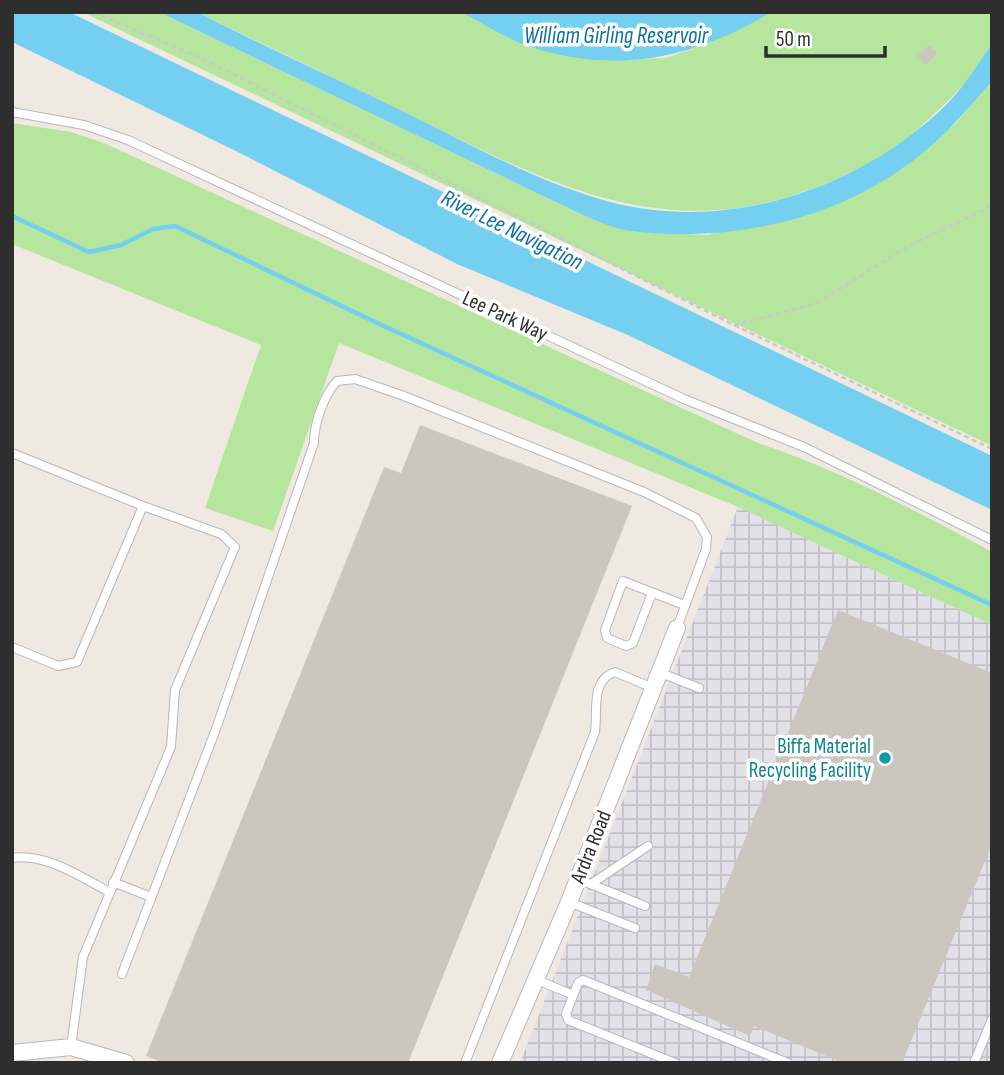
<svg xmlns="http://www.w3.org/2000/svg" width="1004" height="1075" font-family="'Sofia Sans Condensed',sans-serif">
<style>
.industrial{fill:url(#industrial-grid)}
.grass{fill:#b6e59e}
.water{fill:#75cff0}
.lines{fill:none;stroke-linecap:round;stroke-linejoin:round}
.stream{stroke:#75cff0;stroke-width:4.5}
.building{fill:#cbc7bf}
.lane-casing{stroke:#b4b7c1;stroke-width:10}
.street-casing{stroke:#b4b7c1;stroke-width:18}
.path{stroke:#c9c9c9;stroke-width:2.5;stroke-dasharray:5 3.5;stroke-linecap:butt}
.lane{stroke:#fff;stroke-width:8}
.street{stroke:#fff;stroke-width:16}
.culture-dot{fill:#0f9aa8;stroke:#fff;stroke-width:2.5}
.labels{text-anchor:middle;dominant-baseline:central;stroke-width:7;stroke-linejoin:round;paint-order:stroke}
.street-label{font-size:21px;fill:#2e2e2e;stroke:#fff}
.culture-label{font-size:21px;fill:#0d838f;stroke:#fff;text-anchor:end}
.water-label{font-size:23px;font-style:italic;fill:#0d6fa3;stroke:#fff}
</style>
<defs>
<pattern id="industrial-grid" width="8" height="8" patternUnits="userSpaceOnUse" patternTransform="scale(1.75)"><rect width="8" height="8" fill="#e3e1e8"/><path d="M0 4h8M4 0v8" fill="none" stroke="#c3c1c7"/></pattern>
</defs>
<rect width="100%" height="100%" fill="#efe9e1"/>
<!-- industrial -->
<polygon class="industrial" points="738,507 992,625 992,1063 520,1063"/>
<!-- grass -->
<g class="grass">
<polygon points="82,12 159,12 585,216 628,231 708,235 902,169 956,123 992,81 992,446"/>
<path d="M197 12H461L527 46 623 60 666 58 712 42 771 12H992C992 22 994 35 992 44 985 68 931 118 911 135 883 158 848 175 814 188 660 247 544 180 407 114 338 79 267 46 197 12Z"/>
<path d="M12 123 71 132 104 143 758 443C838 470 917 511 992 552V625L738 507 339 343 273 531 205 508 261 345 12 244Z"/>
</g>
<!-- water -->
<g class="water">
<polygon points="12,12 69,12 992,456 992,510 630,336 457,264 242,154 12,42"/>
<path d="M159 12H197C263 46 331 76 398 109 462 140 527 177 596 198 718 236 853 193 943 108 962 90 977 65 992 44V81C964 114 936 146 900 170 822 224 723 242 630 231 615 229 599 221 585 216Z"/>
<path d="M461 12H771C694 59 615 75 528 46 505 38 482 23 461 12Z"/>
</g>
<g class="lines">
<!-- stream -->
<polyline class="stream" points="12,216 89,252 121,245 153,229 175,226 373,321 992,605"/>
</g>
<!-- building -->
<g class="building">
<polygon points="929,45 937,53 926,65 917,56"/>
<polygon points="420,425 632,506 408,1063 164,1063 146,1056 384,467 401,473"/>
<polygon points="838,610 992,673 992,844 902,1063 843,1063 754,1026 750,1036 646,990 655,964 689,977"/>
</g>
<g class="lines">
<defs>
<g id="lane">
<polyline points="12,112 84,125 128,140 684,399 804,447 992,540"/>
<polyline points="12,453 143,506"/>
<polyline points="652,593 633,643 626,646 607,638 605,630 623,581 684,605"/>
<polyline points="12,647 58,666 77,662 143,506 221,534 235,547 175,690 171,747 83,957 71,1047"/>
<polyline points="661,673 699,688"/>
<path d="M12 858C45 853 80 876 109 892"/>
<polyline points="578,879 645,906"/>
<polyline points="113,882 151,897"/>
<polyline points="591,884 648,846"/>
<polyline points="569,902 635,928"/>
<path d="M122 974 216 729 314 443C314 423 324 395 337 381L355 379 404 396 644 492 696 518 707 537 706 549 677 628"/>
<polyline points="535,979 573,995"/>
<path d="M465 1063 595 732C598 711 590 680 615 672L653 688"/>
<polyline points="675,1063 568,1020 566,1014 578,983 583,980 788,1063"/>
<polyline points="974,1063 992,1019"/>
</g>
<g id="street">
<polyline points="12,1053 71,1047 126,1063"/>
<polyline points="500,1063 569,902 677,628"/>
</g>
</defs>
<!-- lane casing -->
<use href="#lane" class="lane-casing"/>
<!-- street casing -->
<use href="#street" class="street-casing"/>
<!-- path -->
<g class="path">
<polyline points="93,12 203,59 734,325 992,449"/>
<polyline points="734,325 817,303 907,247 992,206"/>
</g>
<!-- lane -->
<use href="#lane" class="lane"/>
<!-- street -->
<use href="#street" class="street"/>
</g>
<!-- markers -->
<circle class="culture-dot" cx="885" cy="758" r="7"/>
<g class="labels">
<!-- street labels -->
<g class="street-label">
<text transform="translate(505 316) rotate(25)">Lee Park Way</text>
<text transform="translate(591 847) rotate(-68)">Ardra Road</text>
</g>
<!-- culture labels -->
<g class="culture-label">
<text x="871" y="746">Biffa Material<tspan x="871" dy="24">Recycling Facility</tspan></text>
</g>
<!-- water labels -->
<g class="water-label">
<text x="616" y="36">William Girling Reservoir</text>
<text transform="translate(512 230) rotate(26)">River Lee Navigation</text>
</g>
</g>
<!-- border -->
<rect width="1004" height="1075" fill="none" stroke="#2e2e2e" stroke-width="28"/>
<!-- scale -->
<path d="M766 46v10h119v-10" fill="none" stroke="#2e2e2e" stroke-width="3.5"/>
<text x="776" y="46" font-size="21" fill="#2e2e2e" stroke="#ffffff" stroke-width="5" paint-order="stroke">50 m</text>
</svg>
